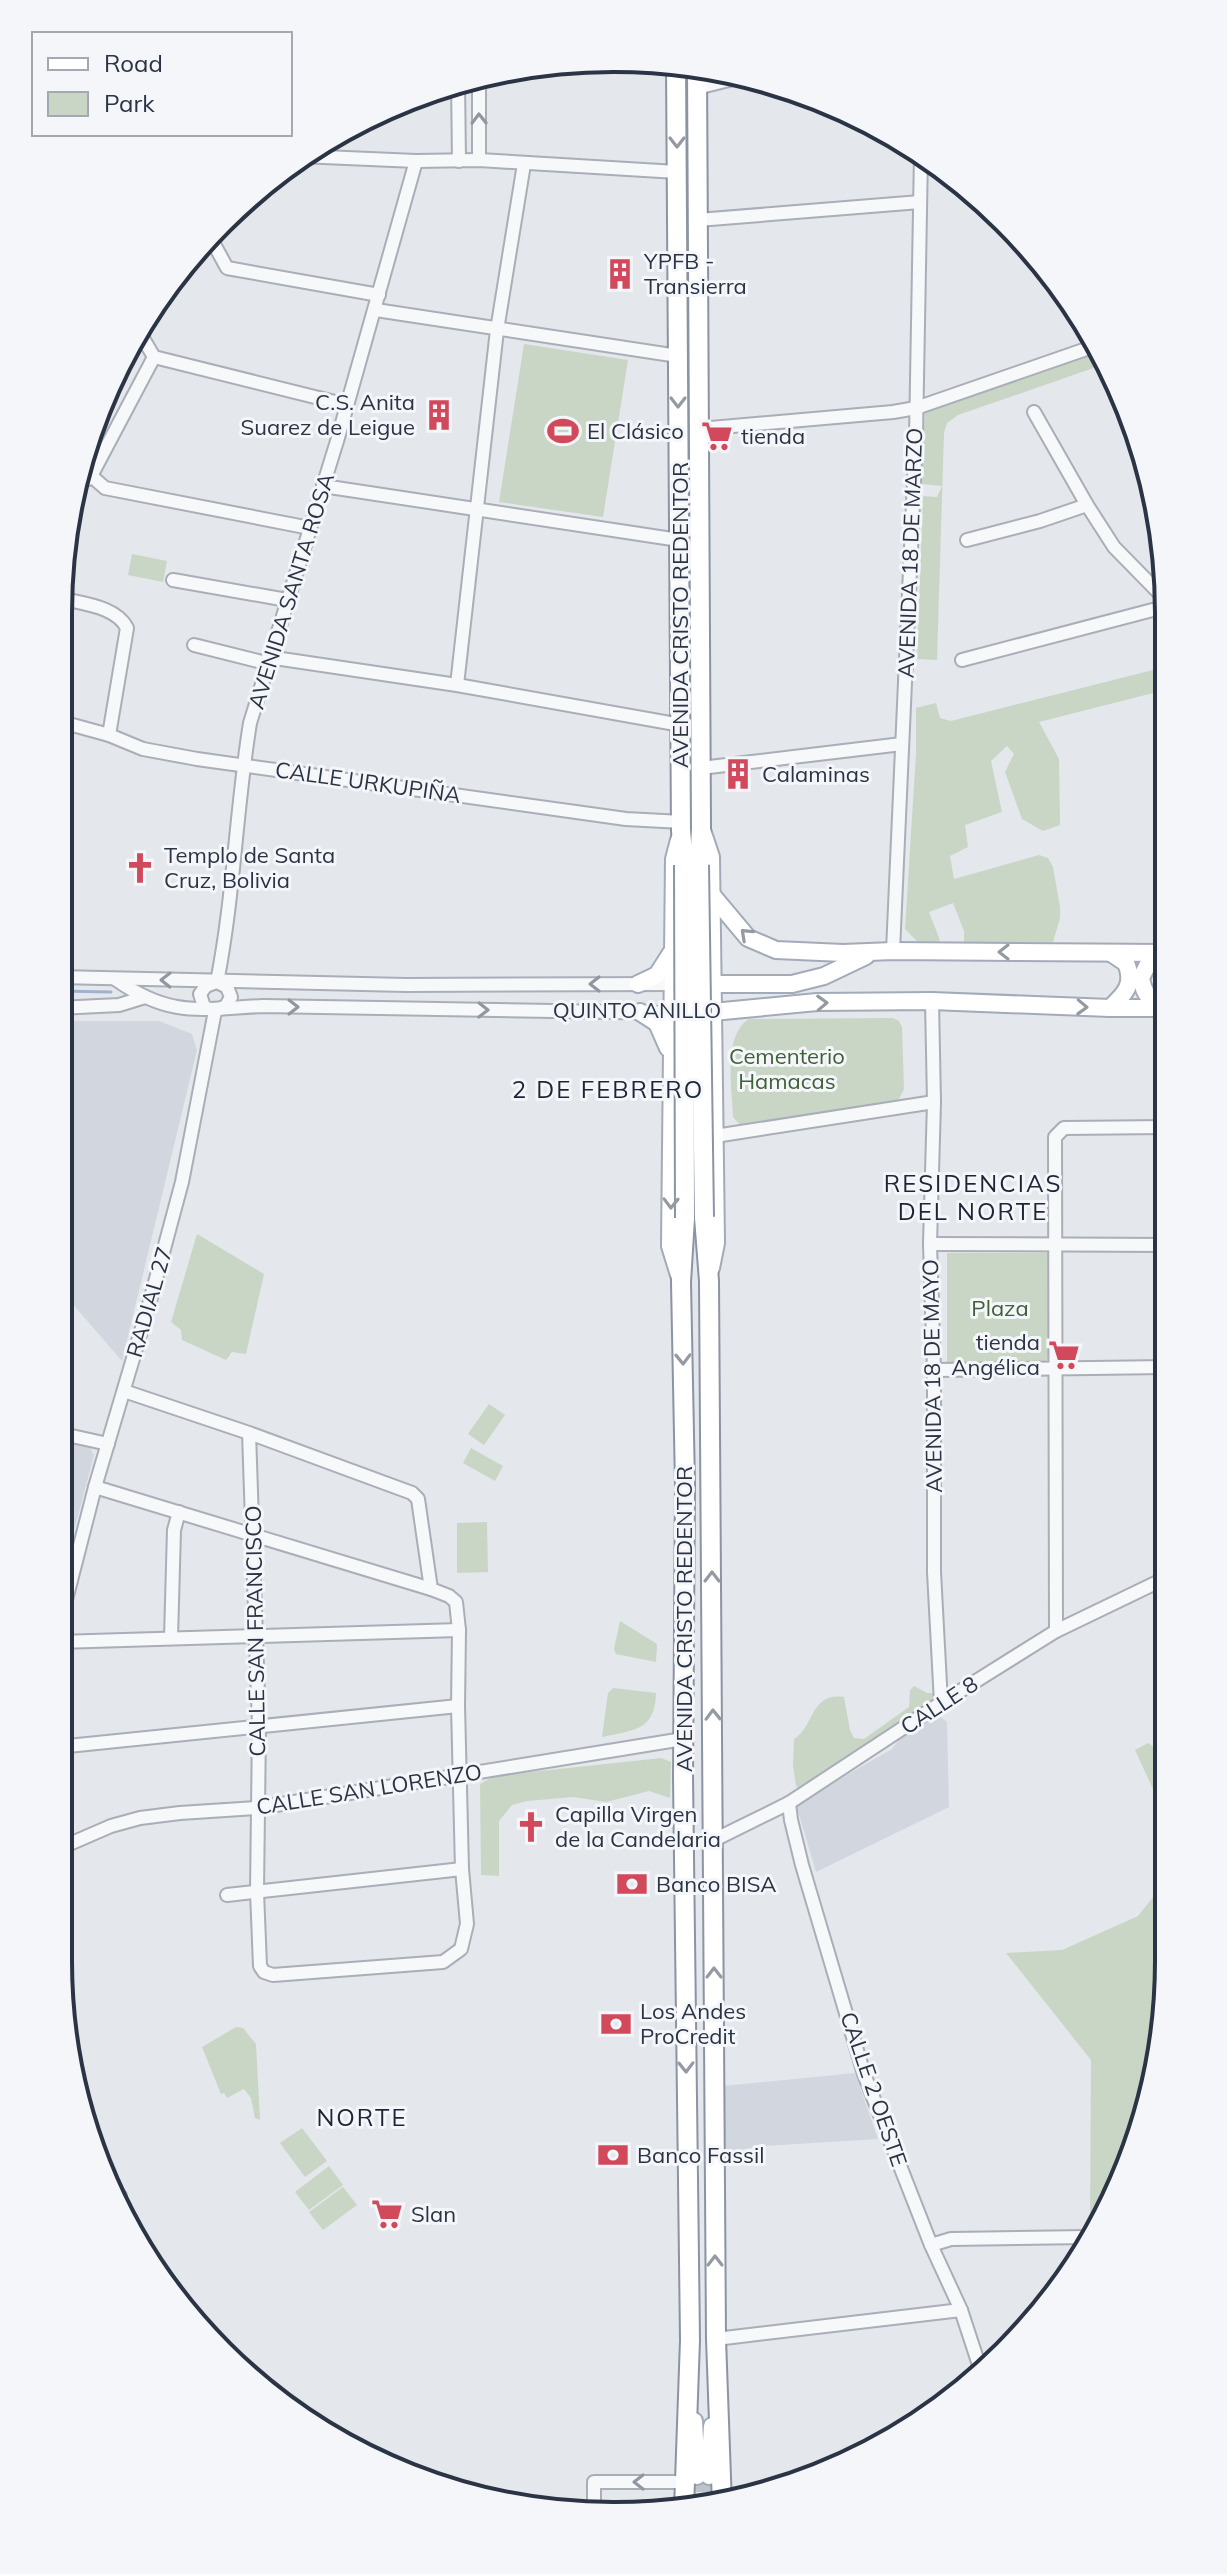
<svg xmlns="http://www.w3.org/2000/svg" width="1227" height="2574" font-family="Mulish,sans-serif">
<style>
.built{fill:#d2d6de}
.green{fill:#c9d6c5}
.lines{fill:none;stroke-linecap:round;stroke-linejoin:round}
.stream{stroke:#9fb4cc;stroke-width:3}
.major-tunnel{stroke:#bfc3cb;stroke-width:16;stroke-dasharray:16 8;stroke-linecap:butt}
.minor-casing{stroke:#a9aeb7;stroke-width:16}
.major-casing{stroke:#a3abb8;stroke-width:20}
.highway-casing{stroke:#8b94a3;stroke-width:22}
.minor{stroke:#f7f8fa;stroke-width:12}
.major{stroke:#fff;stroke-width:16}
.highway{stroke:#fff;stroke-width:18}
.highway-bridge-casing{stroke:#8b94a3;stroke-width:22;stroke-linecap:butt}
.highway-bridge{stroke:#fff;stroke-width:18}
.oneway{stroke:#9196a0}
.oneway2{stroke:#959aa2}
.labels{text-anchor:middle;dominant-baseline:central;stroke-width:6;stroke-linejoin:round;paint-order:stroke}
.poi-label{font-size:22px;fill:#2b3445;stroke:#f4f6f9;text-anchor:start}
.street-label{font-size:22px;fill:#2b3445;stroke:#f4f6f9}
.park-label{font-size:22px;fill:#3f6138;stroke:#f4f6f9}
.neighbourhood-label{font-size:24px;letter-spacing:2px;fill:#1d2536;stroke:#f4f6f9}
.rim{fill:none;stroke:#2b3445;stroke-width:4}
</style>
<rect width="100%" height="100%" fill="#e4e7ec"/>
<!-- built -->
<g class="built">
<polygon points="58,1021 159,1021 192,1034 197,1050 122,1361 58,1287"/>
<polygon points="58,1441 90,1448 94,1455 58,1591"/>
<polygon points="936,1713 947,1722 949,1807 816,1872 796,1804 892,1749 902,1736"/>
<polygon points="855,2073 878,2139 764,2146 726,2152 723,2086"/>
</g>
<!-- green -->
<g class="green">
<polygon points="524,344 628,360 603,517 499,502"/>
<polygon points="1098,352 1105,364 958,415 947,423 944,433 937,660 917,659 923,496 937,497 942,486 921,484 925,410"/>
<polygon points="132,554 167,561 163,582 128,575"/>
<polygon points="1165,667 1165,690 1039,722 1059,759 1060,825 1043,831 1022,819 1005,772 1014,754 1007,746 991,761 1002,812 965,825 968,847 950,856 954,879 1039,855 1048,858 1053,867 1060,907 1060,918 1053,942 964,942 964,931 953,903 929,912 940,940 937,942 917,941 905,929 916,753 916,708 936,703 940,718 951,721"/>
<path d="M893 1018 899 1021 902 1027 904 1089 898 1101 743 1128 733 1117C732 1089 723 1034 749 1019Z"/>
<polygon points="197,1234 264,1274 246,1354 232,1352 226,1360 182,1340 181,1330 171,1322"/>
<polygon points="947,1253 1053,1253 1052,1357 1040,1364 947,1363"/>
<polygon points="489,1404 505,1415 484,1445 468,1434"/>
<polygon points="471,1448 503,1466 495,1481 463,1463"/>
<polygon points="487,1522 488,1572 457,1573 457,1523"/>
<polygon points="620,1621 657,1644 656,1662 616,1654 614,1649"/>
<path d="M914 1686 927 1693H934L932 1705 801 1789 796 1786 793 1766 794 1739C815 1726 810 1692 844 1697L850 1730 854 1738 864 1739 909 1707 910 1690Z"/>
<path d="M613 1688 656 1693C655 1731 634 1730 602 1737L608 1693Z"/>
<polygon points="1148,1743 1168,1756 1169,1824 1135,1750"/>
<polygon points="661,1758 671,1762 670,1798 649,1791 606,1802 573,1797 527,1801 512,1805 499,1821 499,1876 481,1875 480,1784 494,1776"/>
<path d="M1169 1877C1169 1994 1166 2134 1090 2230L1091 2060 1006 1953 1062 1950 1138 1916Z"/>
<polygon points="236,2027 243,2028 256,2044 260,2120 255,2118 251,2098 244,2089 227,2098 224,2093 221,2094 202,2047"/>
<polygon points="302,2128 327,2161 305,2177 280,2143"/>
<polygon points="329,2166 343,2185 309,2210 295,2192"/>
<polygon points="343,2187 357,2205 323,2230 309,2212"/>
</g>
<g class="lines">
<!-- stream -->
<polyline class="stream" points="58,991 111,992"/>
<!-- major-tunnel -->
<g class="major-tunnel">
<polyline points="697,2476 697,2508"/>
<polyline points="709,2476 710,2507"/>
</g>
<defs>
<g id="minor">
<polyline points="479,77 479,160"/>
<polyline points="458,83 459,161"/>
<polyline points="697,88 745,76"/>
<polyline points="300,156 416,161 479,160 677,172"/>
<polyline points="698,220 920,202"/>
<polyline points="209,235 227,268 379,295"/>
<polyline points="376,310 678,356"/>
<polyline points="138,330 154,357 347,405"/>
<polyline points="1034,412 1087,505 1114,547 1164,598"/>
<polyline points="699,429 893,412 916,408 1095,346"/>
<polyline points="80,466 105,488 310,528"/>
<polyline points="75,485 90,478 154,357"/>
<polyline points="323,486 679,540"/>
<polyline points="967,540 1040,521 1087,505"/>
<polyline points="173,580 287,600"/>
<path d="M60 598C82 604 116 606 127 628L109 735"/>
<polyline points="194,645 266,663"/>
<polyline points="268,657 457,685 681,725"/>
<polyline points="962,660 1164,607"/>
<polyline points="457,685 497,330 524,164"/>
<polyline points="58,721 109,735 143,749 197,759 626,819 682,822"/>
<polyline points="701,768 902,744"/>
<polyline points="893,951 916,436 921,155"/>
<polyline points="58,977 406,985 673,984"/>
<path d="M115 979C171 1018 199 1009 263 1006L673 1013"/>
<path d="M217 982C234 896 236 809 250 723L337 441 416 161"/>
<polyline points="932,1001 934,1102 930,1244 934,1370 934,1572 941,1703"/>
<polyline points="58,1008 119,1005 145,997"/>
<polyline points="213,1010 204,1007 200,994 206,986 214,983"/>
<polyline points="715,1136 934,1102"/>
<polyline points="930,1244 1167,1245"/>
<polyline points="934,1370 1167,1367"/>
<polyline points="124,1391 249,1433 412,1493 418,1499 431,1589 449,1596 456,1602 459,1630 458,1706 462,1869 467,1924 461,1949 443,1962 273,1975 264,1972 260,1966 257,1892 259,1726 249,1433"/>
<polyline points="58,1433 108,1444"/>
<polyline points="95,1487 431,1589"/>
<polyline points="58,1631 95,1487 150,1301 182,1182 215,1011 226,1006 231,997 227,987 217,982"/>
<polyline points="1056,1631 1055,1137 1064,1128 1166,1127"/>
<polyline points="171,1638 174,1530 179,1512"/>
<polyline points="58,1642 459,1630"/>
<polyline points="58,1747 458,1706"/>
<polyline points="789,1803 791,1820 802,1865 864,2074 931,2245 961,2310 980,2368"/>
<polyline points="714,1840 789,1803 941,1703 1056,1631 1168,1577"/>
<polyline points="58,1849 111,1826 140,1818 180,1813 257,1808 683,1739"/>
<polyline points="227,1895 462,1869"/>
<polyline points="114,2197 120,2196"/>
<polyline points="931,2245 951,2239 1087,2237"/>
<polyline points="716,2339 961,2310"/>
<polyline points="595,2510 666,2511"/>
<polyline points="594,2514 594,2482 684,2482"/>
</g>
<g id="major">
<polyline points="702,830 711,857 716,1243 711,1268"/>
<polyline points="679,840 674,859 670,1246 679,1275"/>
<polyline points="712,895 748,938 776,950 843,953 893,951 1166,953"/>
<path d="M1164 954 1149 962 1141 978C1144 995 1150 1001 1166 1007"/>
<polyline points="638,984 657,975 671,953"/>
<polyline points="703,984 792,984 824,976 866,956"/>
<path d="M1110 1008C1125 994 1135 984 1126 963L1111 953"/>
<polyline points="640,1012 657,1023 668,1048"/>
<polyline points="673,1013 713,1012 817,1002 932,1001 1110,1008 1166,1008"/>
<polyline points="694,2421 697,2476"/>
<polyline points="709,2476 712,2426"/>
</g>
<g id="highway">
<polyline points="676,64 681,831 684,865"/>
<polyline points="697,66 701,829 699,865"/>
<polyline points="704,1217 709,1281 716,2339 722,2505"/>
<polyline points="684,2509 690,2340 683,1777 685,1485 681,1282 685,1218"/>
</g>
</defs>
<!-- minor casing -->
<use href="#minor" class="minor-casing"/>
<!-- major casing -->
<use href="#major" class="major-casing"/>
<!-- highway casing -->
<use href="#highway" class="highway-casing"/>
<!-- minor -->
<use href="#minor" class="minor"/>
<!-- major -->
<use href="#major" class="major"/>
<!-- highway -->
<use href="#highway" class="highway"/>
<defs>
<g id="highway-bridge">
<polyline points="684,865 685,1218"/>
<polyline points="699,865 704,1217"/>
</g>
</defs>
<!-- highway-bridge casing -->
<use href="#highway-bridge" class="highway-bridge-casing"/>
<!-- highway-bridge -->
<use href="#highway-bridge" class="highway-bridge"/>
</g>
<!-- one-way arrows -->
<defs><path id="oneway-chevron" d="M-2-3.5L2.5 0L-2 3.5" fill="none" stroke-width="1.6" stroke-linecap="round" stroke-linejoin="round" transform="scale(2)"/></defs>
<g class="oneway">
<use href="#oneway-chevron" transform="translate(479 119) rotate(-91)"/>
<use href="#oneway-chevron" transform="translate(166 980) rotate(-179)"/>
<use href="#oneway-chevron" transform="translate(595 984) rotate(180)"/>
<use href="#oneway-chevron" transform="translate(293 1007)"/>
<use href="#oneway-chevron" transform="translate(483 1010) rotate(1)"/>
<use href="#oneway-chevron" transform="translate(639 2482) rotate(-180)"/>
</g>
<g class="oneway2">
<use href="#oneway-chevron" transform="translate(677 142) rotate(90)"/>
<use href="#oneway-chevron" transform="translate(678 402) rotate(90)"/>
<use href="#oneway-chevron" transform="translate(746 934) rotate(-137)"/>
<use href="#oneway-chevron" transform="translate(1004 952) rotate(-180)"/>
<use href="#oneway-chevron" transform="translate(822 1003) rotate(-2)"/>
<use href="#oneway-chevron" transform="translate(1082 1007) rotate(2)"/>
<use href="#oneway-chevron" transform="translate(671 1203) rotate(91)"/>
<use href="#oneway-chevron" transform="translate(683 1359) rotate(89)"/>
<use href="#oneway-chevron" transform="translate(712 1577) rotate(-90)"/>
<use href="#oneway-chevron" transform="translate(713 1715) rotate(-91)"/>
<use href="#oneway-chevron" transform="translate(714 1973) rotate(-90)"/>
<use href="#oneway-chevron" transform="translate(686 2067) rotate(89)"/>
<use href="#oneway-chevron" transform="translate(715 2261) rotate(-90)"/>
</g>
<!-- icons -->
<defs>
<symbol id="building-bare" viewBox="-9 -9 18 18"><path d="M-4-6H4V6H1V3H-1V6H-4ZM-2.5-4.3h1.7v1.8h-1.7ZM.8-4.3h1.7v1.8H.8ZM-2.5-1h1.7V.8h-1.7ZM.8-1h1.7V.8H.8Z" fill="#d1495b" stroke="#f4f6f9" stroke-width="2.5" paint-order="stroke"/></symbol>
<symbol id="stadium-bare" viewBox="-9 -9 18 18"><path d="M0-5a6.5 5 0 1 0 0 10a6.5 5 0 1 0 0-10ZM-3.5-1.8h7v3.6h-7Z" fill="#d1495b" stroke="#f4f6f9" stroke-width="2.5" paint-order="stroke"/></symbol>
<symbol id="supermarket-bare" viewBox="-9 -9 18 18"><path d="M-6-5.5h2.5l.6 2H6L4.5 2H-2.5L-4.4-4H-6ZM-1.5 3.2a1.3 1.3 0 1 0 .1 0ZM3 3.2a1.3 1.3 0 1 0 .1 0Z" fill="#d1495b" stroke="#f4f6f9" stroke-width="2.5" paint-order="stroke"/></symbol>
<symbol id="church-bare" viewBox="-9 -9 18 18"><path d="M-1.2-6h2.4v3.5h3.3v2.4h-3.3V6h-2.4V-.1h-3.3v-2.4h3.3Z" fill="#d1495b" stroke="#f4f6f9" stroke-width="2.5" paint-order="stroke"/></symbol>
<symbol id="bank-bare" viewBox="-9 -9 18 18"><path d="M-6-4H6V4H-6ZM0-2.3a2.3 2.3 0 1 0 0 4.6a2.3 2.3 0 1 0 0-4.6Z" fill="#d1495b" stroke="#f4f6f9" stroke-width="2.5" paint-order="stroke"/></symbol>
</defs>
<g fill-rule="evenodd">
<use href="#building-bare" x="598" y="252" width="44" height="44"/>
<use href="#building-bare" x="417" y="393" width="44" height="44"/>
<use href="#stadium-bare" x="541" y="409" width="44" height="44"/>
<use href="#supermarket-bare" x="695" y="414" width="44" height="44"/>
<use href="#building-bare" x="716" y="752" width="44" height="44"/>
<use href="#church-bare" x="118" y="846" width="44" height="44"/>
<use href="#supermarket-bare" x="1042" y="1333" width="44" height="44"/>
<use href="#church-bare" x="509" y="1805" width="44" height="44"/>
<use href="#bank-bare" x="610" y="1862" width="44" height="44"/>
<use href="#bank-bare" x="594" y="2002" width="44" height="44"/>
<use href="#bank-bare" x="591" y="2133" width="44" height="44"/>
<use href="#supermarket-bare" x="365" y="2192" width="44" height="44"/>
</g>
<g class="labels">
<!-- poi labels -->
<g class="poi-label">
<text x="644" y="261">YPFB -<tspan x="644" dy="25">Transierra</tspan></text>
<text x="415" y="402" text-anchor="end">C.S. Anita<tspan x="415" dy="25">Suarez de Leigue</tspan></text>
<text x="587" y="431">El Clásico</text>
<text x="741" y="436">tienda</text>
<text x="762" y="774">Calaminas</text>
<text x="164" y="855">Templo de Santa<tspan x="164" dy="25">Cruz, Bolivia</tspan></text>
<text x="1040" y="1342" text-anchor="end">tienda<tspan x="1040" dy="25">Angélica</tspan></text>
<text x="555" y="1814">Capilla Virgen<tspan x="555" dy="25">de la Candelaria</tspan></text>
<text x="656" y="1884">Banco BISA</text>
<text x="640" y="2011">Los Andes<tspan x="640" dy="25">ProCredit</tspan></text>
<text x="637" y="2155">Banco Fassil</text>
<text x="411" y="2214">Slan</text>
</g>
<!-- street labels -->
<g class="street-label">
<text transform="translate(910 553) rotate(-88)">AVENIDA 18 DE MARZO</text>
<text transform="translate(291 591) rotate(-73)">AVENIDA SANTA ROSA</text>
<text transform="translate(680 615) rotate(-90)">AVENIDA CRISTO REDENTOR</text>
<text transform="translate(368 782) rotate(8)">CALLE URKUPIÑA</text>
<text x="637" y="1010">QUINTO ANILLO</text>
<text transform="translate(149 1302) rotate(-74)">RADIAL 27</text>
<text transform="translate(932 1376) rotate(-91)">AVENIDA 18 DE MAYO</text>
<text transform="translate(684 1619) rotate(-90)">AVENIDA CRISTO REDENTOR</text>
<text transform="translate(255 1631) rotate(-91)">CALLE SAN FRANCISCO</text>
<text transform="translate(939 1705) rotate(-33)">CALLE 8</text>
<text transform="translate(369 1789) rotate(-9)">CALLE SAN LORENZO</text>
<text transform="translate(874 2089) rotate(71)">CALLE 2 OESTE</text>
</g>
<!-- park labels -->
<g class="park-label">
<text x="787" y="1056">Cementerio<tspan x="787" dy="25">Hamacas</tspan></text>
<text x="1000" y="1308">Plaza</text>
</g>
<!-- neighbourhood labels -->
<g class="neighbourhood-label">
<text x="608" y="1089">2 DE FEBRERO</text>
<text x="973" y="1183">RESIDENCIAS<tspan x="973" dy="28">DEL NORTE</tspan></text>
<text x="362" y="2117">NORTE</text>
</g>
</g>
<!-- crop -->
<path d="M0 0H1227V2574H0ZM613 72H614A541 541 0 0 1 1155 613V1961A541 541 0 0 1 614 2502H613A541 541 0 0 1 72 1961V613A541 541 0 0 1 613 72Z" fill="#f4f6f9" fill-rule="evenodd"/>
<path class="rim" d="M613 72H614A541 541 0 0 1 1155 613V1961A541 541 0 0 1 614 2502H613A541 541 0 0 1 72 1961V613A541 541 0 0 1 613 72Z"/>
<!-- legend -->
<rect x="32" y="32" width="260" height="104" fill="#f4f6f9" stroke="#a4a8b1" stroke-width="2"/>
<rect x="48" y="58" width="40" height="12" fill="#ffffff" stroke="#a4a8b1" stroke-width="2"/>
<text x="104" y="72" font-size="24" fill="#2b3445">Road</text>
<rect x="48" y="92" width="40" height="24" fill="#c9d6c5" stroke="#a4a8b1" stroke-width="2"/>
<text x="104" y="112" font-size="24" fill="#2b3445">Park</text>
</svg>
